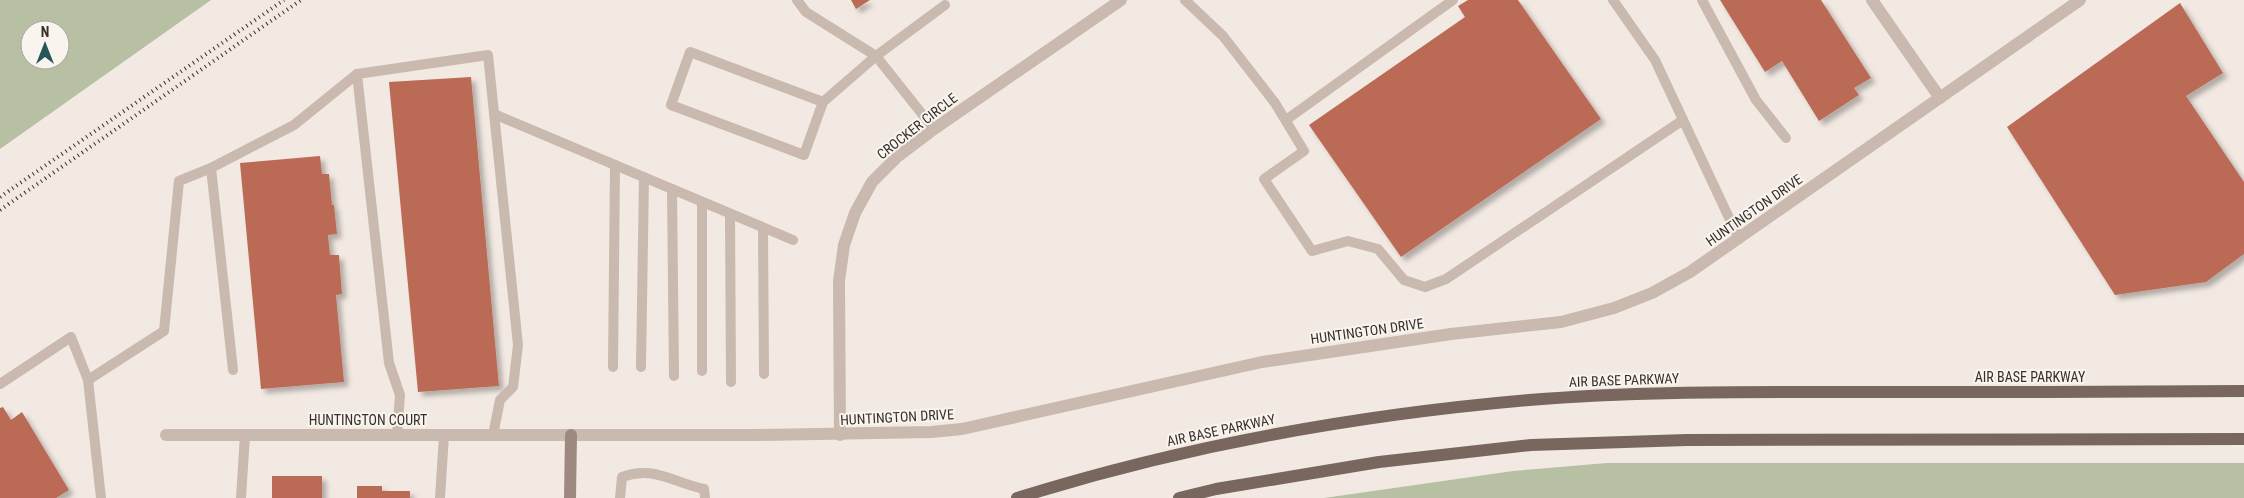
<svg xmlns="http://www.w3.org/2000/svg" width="2244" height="498" font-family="'Roboto Condensed',sans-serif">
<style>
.green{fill:#b7c0a2;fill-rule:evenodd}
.building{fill:#bb6b56;filter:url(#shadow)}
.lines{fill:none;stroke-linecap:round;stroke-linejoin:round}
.lane{stroke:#c9b9ae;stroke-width:10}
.street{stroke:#c9b9ae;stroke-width:12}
.secondary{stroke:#9d897f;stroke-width:12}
.primary{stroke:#79665e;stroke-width:12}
.rail{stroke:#382f2c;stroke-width:4;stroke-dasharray:1 4;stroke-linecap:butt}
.labels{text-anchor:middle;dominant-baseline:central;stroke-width:4;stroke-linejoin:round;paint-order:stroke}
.street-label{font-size:14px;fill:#382f2c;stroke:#f9f4ee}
</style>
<defs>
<filter id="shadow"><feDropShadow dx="4.5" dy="4.5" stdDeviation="2.5" flood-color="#0004"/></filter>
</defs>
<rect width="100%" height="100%" fill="#f2e9e2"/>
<!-- green -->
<g class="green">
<path d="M0 0H211L0 149ZM30 30H60V60H30Z"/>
<polygon points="1607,463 2244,463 2244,498 1324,498 1513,471"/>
</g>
<!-- building -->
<g class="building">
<polygon points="851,0 870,0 856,9"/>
<polygon points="1468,0 1518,0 1601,119 1401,257 1309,125 1465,17 1458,6"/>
<polygon points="1720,0 1821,0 1871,78 1854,88 1859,95 1819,121 1782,61 1765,72"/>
<polygon points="2180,3 2223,73 2186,96 2244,182 2244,254 2206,282 2115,295 2007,127"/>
<polygon points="471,77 499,386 418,392 389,82"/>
<polygon points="320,156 322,174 329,174 332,205 334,205 337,234 328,235 330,255 339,255 342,294 336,295 344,382 261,389 240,163"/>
<polygon points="3,407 11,420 22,412 69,490 56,498 0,498 0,408"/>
<rect x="272" y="476" width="50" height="22"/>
<polygon points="357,486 382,486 382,491 410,491 410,498 357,498"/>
</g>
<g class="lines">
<!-- lane -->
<g class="lane">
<polyline points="797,0 806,12 876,56 823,102 804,155 671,105 690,52 823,102"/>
<polyline points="1185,0 1223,36 1275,103 1304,151 1264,179 1312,251 1348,241 1378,249 1404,280 1425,287 1446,279 1683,120"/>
<polyline points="1613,0 1655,60 1739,239"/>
<polyline points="1702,0 1756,100 1786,138"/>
<polyline points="494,114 793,240"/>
<polyline points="1286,120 1453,0"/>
<polyline points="934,129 876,56 945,5"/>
<polyline points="672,189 674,376"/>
<polyline points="730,214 731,382"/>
<polyline points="763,228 764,374"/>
<polyline points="613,367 615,165"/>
<polyline points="641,367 644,177"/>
<polyline points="233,370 211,168 294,125 357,74"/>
<polyline points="702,371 702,202"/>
<polyline points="88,380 164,331 179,181 211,168"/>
<polyline points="0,384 71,337 88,380 101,498"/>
<polyline points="397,435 400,395 389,363 357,74 488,55 518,345 513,387 500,400 493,435"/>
<polyline points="241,498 245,435"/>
<polyline points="440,498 444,435"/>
<path d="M620 498 622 477C654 465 674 483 704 489L705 498"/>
</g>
<!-- street -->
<g class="street">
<polyline points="1872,0 1940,98"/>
<polyline points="166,435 756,435 931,432 962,429 1262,362 1451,334 1561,322 1614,308 1652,293 1690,272 2080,0"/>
<polyline points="840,435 839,281 844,245 855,213 872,182 897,157 934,129 1121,0"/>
</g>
<!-- secondary -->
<polyline class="secondary" points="570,498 571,435"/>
<!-- primary -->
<g class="primary">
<path d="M1017 498C1183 446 1355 415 1529 400 1636 391 1744 392 1852 392 1983 392 2113 392 2244 391"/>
<polyline points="1179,498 1216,489 1379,462 1531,445 1687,440 2244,439"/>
</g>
<!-- rail -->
<g class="rail">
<polyline points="0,197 284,0"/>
<polyline points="0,210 301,0"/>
</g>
</g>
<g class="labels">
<!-- street labels -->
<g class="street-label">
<text transform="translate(917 126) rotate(-38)">CROCKER CIRCLE</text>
<text transform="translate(1754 210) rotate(-35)">HUNTINGTON DRIVE</text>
<text transform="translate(1367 331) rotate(-8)">HUNTINGTON DRIVE</text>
<text x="2030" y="377">AIR BASE PARKWAY</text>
<text transform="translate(1624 380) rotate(-2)">AIR BASE PARKWAY</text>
<text transform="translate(897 417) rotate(-3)">HUNTINGTON DRIVE</text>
<text x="368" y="420">HUNTINGTON COURT</text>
<text transform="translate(1221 430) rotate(-12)">AIR BASE PARKWAY</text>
</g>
</g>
<!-- north arrow -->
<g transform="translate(45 45)"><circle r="24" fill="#f9f4ee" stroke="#aca5a0"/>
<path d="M0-4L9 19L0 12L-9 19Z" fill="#255557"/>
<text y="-8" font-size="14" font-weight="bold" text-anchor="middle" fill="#382f2c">N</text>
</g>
</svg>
